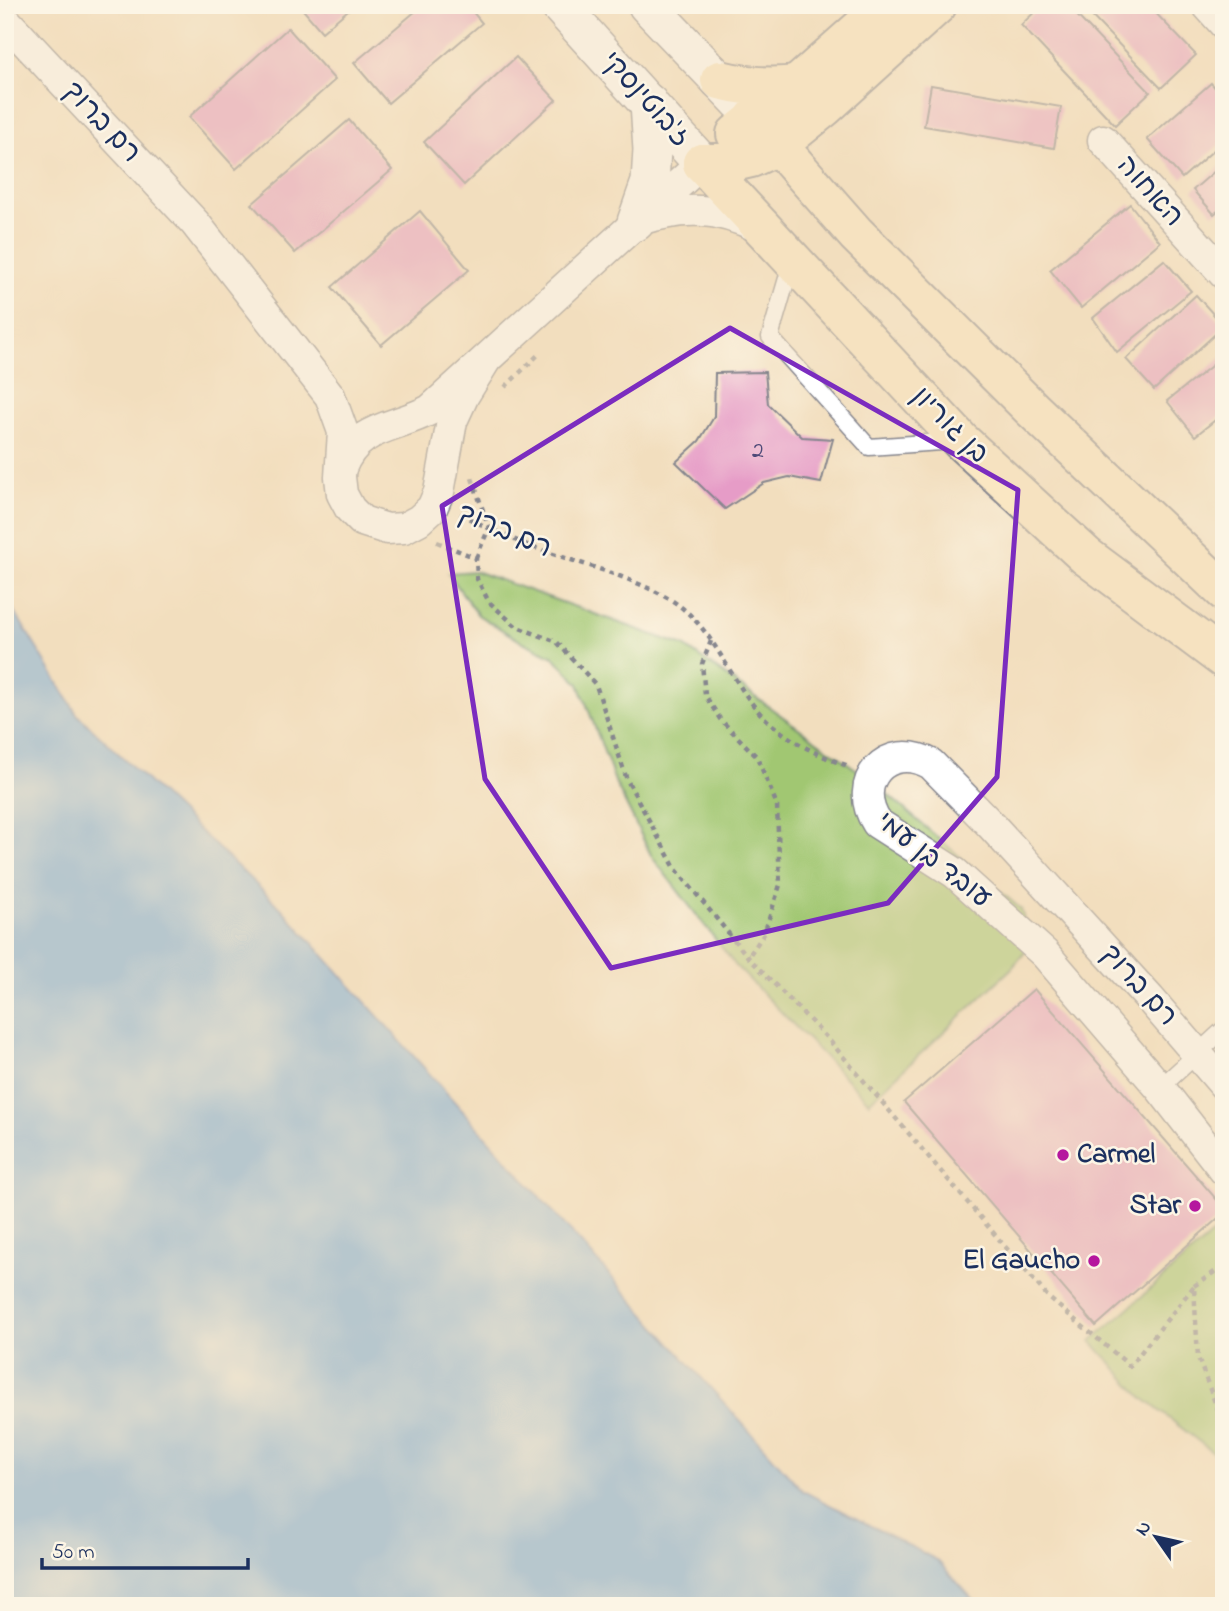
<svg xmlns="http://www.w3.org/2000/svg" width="1229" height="1611" font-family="'Indie Flower','Playpen Sans Hebrew',sans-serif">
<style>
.green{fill:#a1c772;stroke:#5e7b68;stroke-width:2}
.water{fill:#70aae1;stroke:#466ca0;stroke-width:2}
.building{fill:#e69cc7}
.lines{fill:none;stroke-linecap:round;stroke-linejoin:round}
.service-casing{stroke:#86868e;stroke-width:19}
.minor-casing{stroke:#86868e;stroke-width:33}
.tertiary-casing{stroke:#86868e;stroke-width:40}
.secondary-casing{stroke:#86868e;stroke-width:42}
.path{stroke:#86868e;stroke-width:4.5;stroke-dasharray:5 5;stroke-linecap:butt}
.service{stroke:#fff;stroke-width:16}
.minor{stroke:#fff;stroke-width:30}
.tertiary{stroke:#fff;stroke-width:37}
.secondary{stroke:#fae7c3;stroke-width:38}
.marked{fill:none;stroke:#7b2cbf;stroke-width:5;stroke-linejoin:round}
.poi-dot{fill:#b5179e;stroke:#fcf5e5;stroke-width:2.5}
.labels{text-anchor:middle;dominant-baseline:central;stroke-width:5;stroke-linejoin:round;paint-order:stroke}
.number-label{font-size:24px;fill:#4e4a78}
.street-label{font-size:28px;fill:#1b2f5e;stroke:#fcf5e5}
.poi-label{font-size:28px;font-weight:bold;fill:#1b2f5e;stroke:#fcf5e5;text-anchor:end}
</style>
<rect width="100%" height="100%" fill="#fcf5e5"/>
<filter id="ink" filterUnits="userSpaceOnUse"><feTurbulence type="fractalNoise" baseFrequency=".0143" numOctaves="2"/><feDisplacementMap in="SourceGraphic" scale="14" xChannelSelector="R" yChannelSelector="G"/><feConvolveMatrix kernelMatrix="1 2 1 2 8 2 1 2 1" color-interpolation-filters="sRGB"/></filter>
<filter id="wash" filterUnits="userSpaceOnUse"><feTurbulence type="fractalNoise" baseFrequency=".00686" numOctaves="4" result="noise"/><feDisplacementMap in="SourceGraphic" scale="28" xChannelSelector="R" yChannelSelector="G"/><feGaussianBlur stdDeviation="1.57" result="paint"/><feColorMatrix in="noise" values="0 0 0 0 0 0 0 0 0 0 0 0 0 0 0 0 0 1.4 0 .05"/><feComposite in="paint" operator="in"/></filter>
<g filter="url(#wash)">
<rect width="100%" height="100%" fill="#f2debe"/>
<!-- green -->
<g class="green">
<polygon points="475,571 684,646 867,777 1021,909 1031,945 1012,968 869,1102 736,966 652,857 616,784 579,684 554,657 519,640 478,615 448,573"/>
<polygon points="1224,1224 1224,1461 1143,1398 1091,1341"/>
</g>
<!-- water -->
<polygon class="water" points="5,596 77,714 282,909 803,1491 937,1560 979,1606 5,1606"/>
<g id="blocks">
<!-- building -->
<g class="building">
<polygon points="299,5 354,5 322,32"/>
<polygon points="423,5 467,5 482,23 388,103 354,63"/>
<polygon points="1042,5 1067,5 1150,92 1115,125 1021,25"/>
<polygon points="1081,5 1148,5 1196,55 1161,88"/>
<polygon points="288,28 335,80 236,169 189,117"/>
<polygon points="516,57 556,100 464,185 424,142"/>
<polygon points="1211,83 1224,98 1224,141 1182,178 1147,139"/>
<polygon points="931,85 1061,107 1054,148 924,126"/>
<polygon points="349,120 392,170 295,253 252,204"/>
<polygon points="1224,163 1224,206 1214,214 1193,190"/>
<polygon points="1130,204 1160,242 1081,308 1050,270"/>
<polygon points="420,211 469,270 381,345 332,287"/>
<polygon points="1164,260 1191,291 1117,352 1093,318"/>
<polygon points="1196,295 1224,326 1154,390 1126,359"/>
<polygon points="1224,356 1224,413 1195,436 1167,401"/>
<polygon points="765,372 768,404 802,437 833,439 821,483 789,477 764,483 725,509 676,462 699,441 714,417 715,373"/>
<polygon points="1034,989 1224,1208 1224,1213 1096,1326 904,1102"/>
</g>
</g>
</g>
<g filter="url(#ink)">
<use href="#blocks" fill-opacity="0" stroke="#86868e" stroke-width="2"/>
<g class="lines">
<defs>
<g id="service">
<polyline points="792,261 770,337 869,447 955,441"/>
<polyline points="1160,1088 1224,1029"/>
</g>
<g id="minor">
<polyline points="1207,5 1224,24"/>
<polyline points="5,20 195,223 330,396 343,432 340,477 342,494 350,509 362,521 387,529 404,528 419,520 432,508 439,492 452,421 464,395 485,361"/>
<polyline points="1103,140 1224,274"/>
<path d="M639 220C685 206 717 207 760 228"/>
<path d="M341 468C358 425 393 429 430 410L702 163"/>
<path d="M1224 1085 1150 999 991 825 931 764C887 740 850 782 877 823L955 873 1045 954 1160 1088 1224 1170"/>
</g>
<g id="tertiary">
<polyline points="559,5 702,163"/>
<polyline points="647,5 740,102"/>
<polyline points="636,222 650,182 652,150 649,103"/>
</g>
<g id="secondary">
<path d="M720 80C747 87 770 88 797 85"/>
<polyline points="754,118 856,234 1032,409 1224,591"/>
<polyline points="736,134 797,85 887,5"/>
<polyline points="702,163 961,441 1086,556 1224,659"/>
<polyline points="702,163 729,163 751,158 777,146 825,107 937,5"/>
</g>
</defs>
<!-- service casing -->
<use href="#service" class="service-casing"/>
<!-- minor casing -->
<use href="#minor" class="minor-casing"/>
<!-- tertiary casing -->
<use href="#tertiary" class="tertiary-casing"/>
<!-- secondary casing -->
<use href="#secondary" class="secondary-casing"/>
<!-- path -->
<g class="path">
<polyline points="505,387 539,354"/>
<polyline points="472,478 489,528 476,558"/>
<path d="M460 514C480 524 501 534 522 543 571 562 625 573 671 600 713 626 728 677 759 712 782 737 817 756 849 766"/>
<polyline points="437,542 476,558 477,579 489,602 517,627 557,642 596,685 627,780 675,868 748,957 829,1040 1049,1298 1130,1366 1194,1286 1198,1358 1219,1413 1224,1412"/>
<polyline points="711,641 702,664 705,695 720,719 757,757 777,805 780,885 764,934 748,957"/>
<polyline points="1194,1286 1219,1269 1224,1269"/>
</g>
<!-- service -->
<use href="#service" class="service"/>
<!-- minor -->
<use href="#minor" class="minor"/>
<!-- tertiary -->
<use href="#tertiary" class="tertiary"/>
<!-- secondary -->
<use href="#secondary" class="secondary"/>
</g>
</g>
<!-- marked area -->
<path d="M0 0H1229V1611H0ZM730 328 1018 490 997 777 888 903 611 968 485 779 442 506Z" fill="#f2debe" fill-opacity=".55" fill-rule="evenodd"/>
<path class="marked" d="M730 328 1018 490 997 777 888 903 611 968 485 779 442 506Z"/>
<!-- markers -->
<g class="poi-dot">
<circle cx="1063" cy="1155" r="7"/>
<circle cx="1195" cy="1206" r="7"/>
<circle cx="1094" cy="1261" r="7"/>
</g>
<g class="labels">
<!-- number labels -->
<g class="number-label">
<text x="758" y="451">2</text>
</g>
<!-- street labels -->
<g class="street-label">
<text transform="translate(645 100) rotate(48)">ז'בוטינסקי</text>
<text transform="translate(101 123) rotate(47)">רם ברוך</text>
<text transform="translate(1149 192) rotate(48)">האחוה</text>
<text transform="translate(949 426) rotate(45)">בן גוריון</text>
<text transform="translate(504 532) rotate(23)">רם ברוך</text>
<text transform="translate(933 861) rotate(38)">עובד בן עמי</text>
<text transform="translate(1138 986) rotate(48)">רם ברוך</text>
</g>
<!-- poi labels -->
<g class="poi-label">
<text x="1077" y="1155" text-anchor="start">Carmel</text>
<text x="1181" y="1206">Star</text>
<text x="1080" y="1261">El Gaucho</text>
</g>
</g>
<!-- margin -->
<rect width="1229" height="1611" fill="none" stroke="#fcf5e5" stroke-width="28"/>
<!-- north arrow -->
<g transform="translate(1156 1537) rotate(304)" stroke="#fcf5e5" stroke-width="5" paint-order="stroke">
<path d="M0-5L12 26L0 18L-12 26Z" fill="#1b2f5e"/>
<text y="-10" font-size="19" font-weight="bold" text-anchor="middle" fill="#1b2f5e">N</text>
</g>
<!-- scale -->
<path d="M42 1558v10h206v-10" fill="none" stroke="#1b2f5e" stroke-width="3.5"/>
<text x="52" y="1558" font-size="21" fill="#1b2f5e" stroke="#fcf5e5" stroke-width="5" paint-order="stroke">50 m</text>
</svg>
